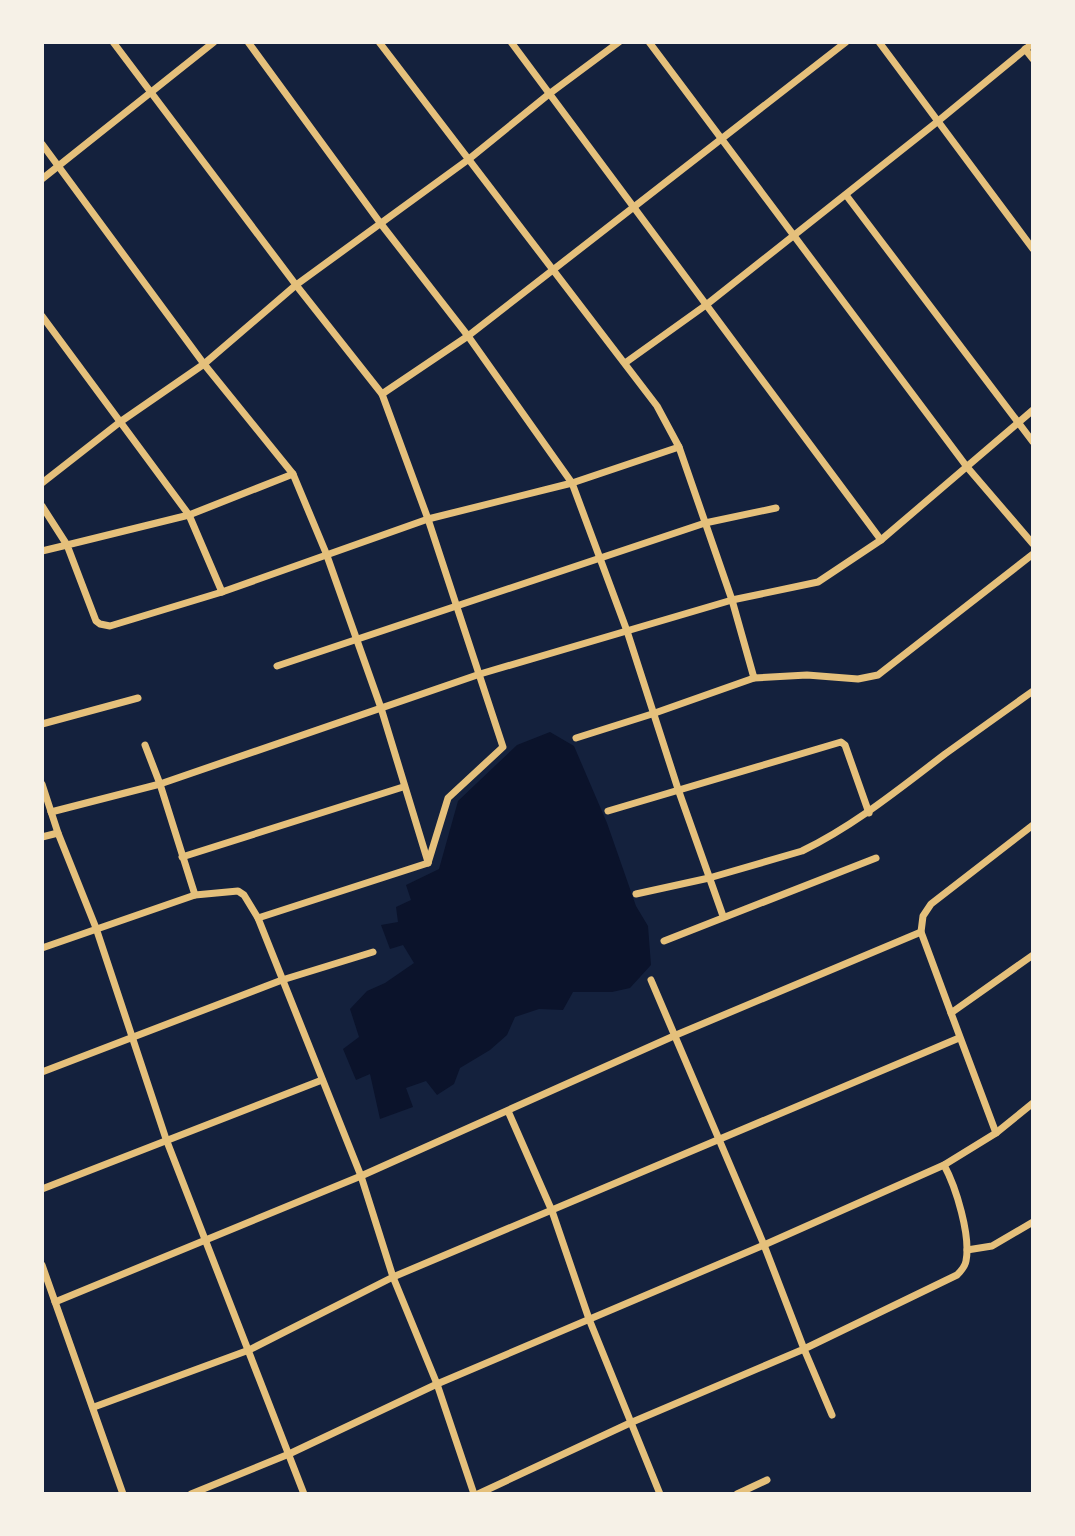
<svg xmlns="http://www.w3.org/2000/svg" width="1075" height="1536" font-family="'Libre Baskerville',serif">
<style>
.water{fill:#0b132b}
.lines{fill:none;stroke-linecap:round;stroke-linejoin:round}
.minor{stroke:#e5c07b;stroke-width:7}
</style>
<rect width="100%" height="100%" fill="#14213d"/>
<!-- water -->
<polygon class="water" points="550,732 574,746 607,823 636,906 648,926 651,965 630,988 612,992 573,992 563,1010 539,1009 515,1017 507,1035 490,1050 460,1068 454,1084 437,1095 426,1081 406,1088 413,1107 380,1119 370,1074 356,1080 343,1049 359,1037 350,1009 367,991 385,983 414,963 403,945 390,949 381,925 398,922 396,907 411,900 406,885 439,869 458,801 517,745"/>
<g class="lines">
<!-- minor -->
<g class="minor">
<polyline points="113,42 296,285 382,394 428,519 503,747 448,798 428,863"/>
<polyline points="248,42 381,224 468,336 572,483 627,631 678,789 723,916"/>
<polyline points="379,42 657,406 679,447 732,600 754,678 807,675 858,679 878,675 1033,554"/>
<polyline points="511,42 881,540"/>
<polyline points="649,42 967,467 1033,544"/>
<polyline points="879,42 1033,249"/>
<polyline points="1025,49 1033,59"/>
<polyline points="42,144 204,364 293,474 326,553 381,708 428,862"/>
<polyline points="42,179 214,42"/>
<polyline points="846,195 1033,442"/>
<polyline points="42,316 189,515 222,592"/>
<polyline points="625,363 706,305 937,122 1033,43"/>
<polyline points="382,394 468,336 846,42"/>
<polyline points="293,474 189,515 67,545 96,621 100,624 110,626 222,592 428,519 572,483 679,447"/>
<polyline points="42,483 120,422 204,364 296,285 469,159 549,94 619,42"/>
<polyline points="42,506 67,545 42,551"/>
<polyline points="277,666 705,523 776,508"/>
<polyline points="42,724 138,698"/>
<polyline points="576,738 652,714 754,678"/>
<polyline points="145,745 160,784 195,895"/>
<polyline points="42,784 58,833 96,928 166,1139 304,1494"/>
<polyline points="608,811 841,742 845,745 869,813"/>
<polyline points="51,812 160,784 480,674 732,600 818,582 881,540 1033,410"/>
<polyline points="1033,825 931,904 923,916 921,932 951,1013 1033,955"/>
<polyline points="42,837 58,833"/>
<polyline points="182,857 403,787"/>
<path d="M636 894 709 878 802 851C855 825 899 789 945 754 974 733 1004 712 1033 691"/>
<polyline points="258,918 428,863"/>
<polyline points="664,941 876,858"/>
<polyline points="42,948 195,895 238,891 244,895 258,918 361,1176 393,1277 437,1384 474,1494"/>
<polyline points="951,1013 996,1133"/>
<polyline points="42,1072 282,980 373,952"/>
<polyline points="508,1111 552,1211 589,1319 660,1494"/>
<polyline points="42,1189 322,1080"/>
<polyline points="967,1250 992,1246 1033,1222"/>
<polyline points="42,1265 123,1494"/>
<polyline points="55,1302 361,1176 676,1035 921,932"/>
<polyline points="94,1407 249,1350 393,1277 959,1038"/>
<path d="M832 1415 804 1349 957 1275C961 1271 965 1267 966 1261 971 1236 956 1187 944 1165"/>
<polyline points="191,1494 289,1454 437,1384 764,1245 944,1165 996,1133 1033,1103"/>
<polyline points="478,1494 630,1423 804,1349 764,1245 651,980"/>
<polyline points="737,1494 767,1480"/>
</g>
</g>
<!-- border -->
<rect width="1075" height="1536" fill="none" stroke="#f6f1e7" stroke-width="88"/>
</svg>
